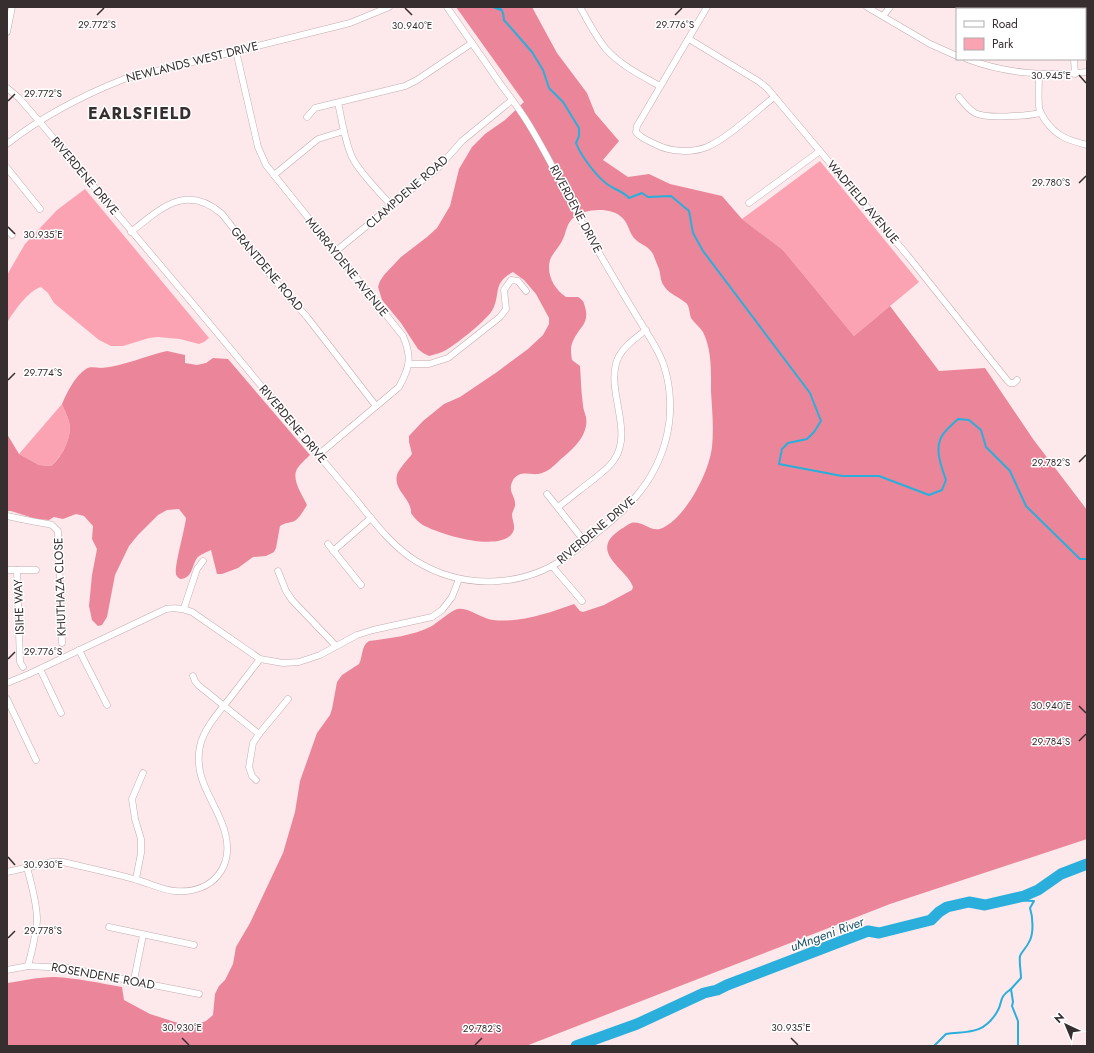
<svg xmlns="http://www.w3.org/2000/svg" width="1094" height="1053" font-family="Jost,sans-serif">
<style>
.green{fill:#fca3b3}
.forest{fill:#eb8599}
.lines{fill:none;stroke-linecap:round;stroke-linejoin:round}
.stream{stroke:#2aaedc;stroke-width:2}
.river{stroke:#2aaedc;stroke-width:11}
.minor-casing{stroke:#c1adb0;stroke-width:7}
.minor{stroke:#fff;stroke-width:6}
.ticks{fill:none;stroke:#362e2f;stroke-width:1.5}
.labels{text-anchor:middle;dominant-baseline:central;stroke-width:3;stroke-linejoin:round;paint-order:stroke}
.street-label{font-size:12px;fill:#362e2f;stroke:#fff}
.water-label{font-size:13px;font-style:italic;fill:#205366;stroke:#fff}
.district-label{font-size:16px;font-weight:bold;letter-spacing:1px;fill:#362e2f;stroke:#fff}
.ticks-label{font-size:10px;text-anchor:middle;fill:#362e2f;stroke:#fff;stroke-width:3;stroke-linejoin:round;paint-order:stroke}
</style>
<rect width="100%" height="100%" fill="#fde8eb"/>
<!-- green -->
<g class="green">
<polygon points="820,161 919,282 854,336 783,250 742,219"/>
<path d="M85 189 209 338 204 342 199 344 180 339 158 337 149 338 123 346H111L99 340 54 303 48 293 41 287C29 290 13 312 7 323V275L25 244 57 210Z"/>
<path d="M62 404C64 410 68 416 69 422 73 437 62 456 51 466L39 465 19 454Z"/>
</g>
<!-- forest -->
<g class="forest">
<path d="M456 7H532L557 53 587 93 595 113 619 141 603 160 628 177 649 174 670 184 722 196 742 219 783 250 854 336 890 306 939 371 985 368 1033 439 1087 510V839L890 904 526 1046H7V983C22 981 38 977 54 977 77 978 99 983 122 987L124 1000 150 1014 178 1023 194 1025 206 1021 213 1015 215 994 219 986 225 980 233 964 236 947 250 923 283 853 295 812 300 781 317 733 330 715 332 709 337 682 342 675 359 664C363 656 361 646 369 641 391 638 412 636 432 626 438 622 452 610 458 609 468 607 482 619 493 620 520 623 549 613 574 604L580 611 583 612 604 605 632 590 633 587C629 573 602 559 608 543 610 537 616 533 621 529 624 528 628 524 631 523 644 520 652 536 666 526 688 513 709 472 712 447 714 428 712 409 711 391 711 372 712 350 703 332 700 327 694 323 691 318 689 313 690 307 686 303 679 297 669 294 664 286 660 281 661 275 659 269 657 264 655 259 653 254 648 245 640 245 634 238 628 231 629 222 619 215 607 207 582 209 572 219 566 225 566 234 562 241 559 247 552 254 550 260 546 274 554 289 566 297H578C583 300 584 302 585 307 590 324 579 327 573 341 570 347 571 353 572 360L580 366C581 379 581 392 583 405 583 409 585 413 586 417 589 435 573 449 561 459 555 465 547 473 538 474 529 475 520 470 513 480 507 491 515 495 515 503 516 506 513 510 512 514 512 521 516 526 513 532 502 553 443 535 427 527 421 525 415 519 411 513 412 499 393 490 397 475 398 470 408 459 412 454L409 442V436L423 421 444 404 460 397 497 372 528 349 543 335 549 324V318L536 294 524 280 513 272C492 284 501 293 493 309 487 320 458 343 446 350 441 353 435 354 429 356L423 353 418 349 401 323 382 300 378 287 380 281 384 275 401 257 427 237 437 228 450 206 459 169 472 147 485 134 505 120 524 102Z"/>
<path d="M167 351 185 355V363L197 365 206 363 213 358 228 359 310 455C306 459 300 464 297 469 291 480 303 496 307 505 303 511 299 520 292 522 287 523 285 523 280 526L276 548 274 552 266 556 253 557 238 568 222 574H217L211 550C207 552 199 555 197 558 191 567 193 578 180 579 179 578 176 576 176 574 174 567 185 529 186 518L179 509 167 510 158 515 138 535 129 546 115 575 107 617 102 625 98 626 92 620 89 606 92 575 97 549 92 539 93 526 84 516 76 514 63 519 54 517 49 520 36 519 11 511H7V434L19 454 39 465 51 466C62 457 73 436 69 422 68 416 64 410 62 404 67 392 75 376 86 369 91 366 96 368 101 368 124 366 145 356 167 351Z"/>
</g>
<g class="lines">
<!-- stream -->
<g class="stream">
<polyline points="493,7 501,10"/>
<path d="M500 7 503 13 504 20 532 52 543 70 549 88 563 102 579 128V136L576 143C581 156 598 179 610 186 616 190 624 192 629 198L642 193 648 197 671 196 689 211 693 233 703 251 810 393 821 421 814 432 807 439 788 443 782 449 779 464 842 476H879L929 495 942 490 946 480C941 466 933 446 944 433 948 428 953 424 958 419L969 420 981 430 986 447 1010 471 1026 506 1080 559H1087"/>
<path d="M1008 900 1034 901 1030 908C1033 917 1034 934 1029 942 1027 947 1022 951 1020 956 1019 963 1021 971 1021 978L1011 989 1013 1002 1012 1006 1018 1021V1046"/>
<path d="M934 1046 946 1034C968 1031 983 1035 997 1012 1004 1001 997 999 1011 989"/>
</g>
<!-- river -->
<polyline class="river" points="576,1046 637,1024 704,993 717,990 727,985 868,931 879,933 931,920 939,912 947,907 969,902 985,905 1024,896 1038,890 1061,874 1087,864"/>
<defs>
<g id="minor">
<path d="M580 7C588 21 596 37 606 49 620 65 642 76 660 86"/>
<path d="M707 7 637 126 636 132C641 139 650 141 657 145 671 152 692 153 707 147 728 138 755 112 773 98"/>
<polyline points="867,7 930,44 957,56"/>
<polyline points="1027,9 1028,7"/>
<polyline points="1078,9 1078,7"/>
<polyline points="883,16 890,7"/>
<polyline points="7,32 12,7"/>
<polyline points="689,39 758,81 767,88 908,256 1007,380 1010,383 1014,383 1017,380"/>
<path d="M236 51 258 147 266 165 403 336C412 357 410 367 399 387L318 455"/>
<path d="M967 59C1004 73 1047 77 1087 72"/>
<polyline points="1074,59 1075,74"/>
<path d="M1039 74C1039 84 1038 95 1039 106 1039 111 1042 115 1045 120 1057 137 1068 140 1087 145"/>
<path d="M7 88 19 98 39 121C119 217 202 313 281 410 305 439 329 468 353 496 372 519 390 545 416 561 465 591 528 588 573 552 616 517 654 492 667 435 672 413 671 387 664 366 659 350 649 337 641 323 626 299 612 275 598 251 574 210 555 168 531 128 522 112 510 97 499 82 482 57 464 32 447 7"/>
<path d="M959 97C964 103 968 109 975 113 986 119 1027 116 1040 113"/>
<path d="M338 103C342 120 345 142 352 157 359 172 380 193 392 206"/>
<polyline points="307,117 315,108 405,86 417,80 472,43"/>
<path d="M7 144C44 115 81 96 124 79L350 23 389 7"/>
<polyline points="7,168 40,209"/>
<polyline points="274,175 318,139 344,131"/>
<polyline points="749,203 820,151"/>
<polyline points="7,230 12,235"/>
<path d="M131 232C161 208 186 183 222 214L276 282 307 317 376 406"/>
<polyline points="336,251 439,167 462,141 512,100"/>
<polyline points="409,364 429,364 448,358 500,317 506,309 504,290 511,280 518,281 526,291"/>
<polyline points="547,494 585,542"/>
<path d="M558 507C570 498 582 488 594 479 601 473 609 468 614 460 635 430 603 387 619 356 625 345 636 338 646 330"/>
<polyline points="7,516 31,521 48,524 52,525 58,531 62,643"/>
<polyline points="328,544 361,585"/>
<polyline points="333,551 371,518"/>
<polyline points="552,566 582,601"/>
<polyline points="7,570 36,570"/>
<polyline points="17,570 20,662 23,667"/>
<polyline points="278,571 286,591 292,600 336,646"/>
<polyline points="184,608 197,569 203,561"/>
<polyline points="79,650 107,705"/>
<polyline points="40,669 61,713"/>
<polyline points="193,676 195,681 198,685 259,734"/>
<path d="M7 683 29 674 166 609C176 607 183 608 192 612L260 659 283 663 299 662 320 655 357 635 373 630 432 617 442 610 452 597 459 579"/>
<polyline points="7,699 36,760"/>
<polyline points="256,780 252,776 249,767 253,743 259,734 288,699"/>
<path d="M27 867C31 884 37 902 37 920 36 935 32 951 28 966"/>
<path d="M7 872 52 862H63C88 868 113 873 137 880 149 883 162 890 175 891 213 894 236 866 224 829 215 800 193 780 200 746 204 728 219 712 230 698 240 685 250 672 260 659"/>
<polyline points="136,879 141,853 141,839 135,819 132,799 143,773"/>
<polyline points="109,927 194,945"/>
<polyline points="7,970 28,966 67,968 199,994"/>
<polyline points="134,980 143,935"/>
</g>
</defs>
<!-- minor casing -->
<use href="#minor" class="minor-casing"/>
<!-- minor -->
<use href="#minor" class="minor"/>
</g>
<!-- ticks -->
<path class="ticks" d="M405 8 412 15M97 15 104 8M675 15 682 8M1079 75 1086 83M8 101 15 94M1079 183 1086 176M8 227 15 234M8 380 15 373M1079 462 1086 455M8 659 15 652M1079 706 1086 713M1079 741 1086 734M8 857 15 865M8 938 15 931M182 1038 189 1045M791 1038 798 1045M475 1045 482 1038"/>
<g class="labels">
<!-- street labels -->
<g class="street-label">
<text transform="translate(192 62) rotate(-14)">NEWLANDS WEST DRIVE</text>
<text transform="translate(85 176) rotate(50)">RIVERDENE DRIVE</text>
<text transform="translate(407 192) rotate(-41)">CLAMPDENE ROAD</text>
<text transform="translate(863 202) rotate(50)">WADFIELD AVENUE</text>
<text transform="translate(576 209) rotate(62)">RIVERDENE DRIVE</text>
<text transform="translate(347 267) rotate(51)">MURRAYDENE AVENUE</text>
<text transform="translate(267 269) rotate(50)">GRANTDENE ROAD</text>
<text transform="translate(293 424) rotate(50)">RIVERDENE DRIVE</text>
<text transform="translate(596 530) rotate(-40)">RIVERDENE DRIVE</text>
<text transform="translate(60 587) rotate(-92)">KHUTHAZA CLOSE</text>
<text transform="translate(19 607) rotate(-92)">ISIHE WAY</text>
<text transform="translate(103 976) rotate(10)">ROSENDENE ROAD</text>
</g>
<!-- water labels -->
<g class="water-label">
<text transform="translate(827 934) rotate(-20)">uMngeni River</text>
</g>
<!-- district labels -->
<g class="district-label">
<text x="140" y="113">EARLSFIELD</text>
</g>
</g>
<g class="ticks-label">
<text x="97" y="28">29.772°S</text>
<text x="675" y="28">29.776°S</text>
<text x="412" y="29">30.940°E</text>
<text x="1051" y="79">30.945°E</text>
<text x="43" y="97">29.772°S</text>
<text x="1051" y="186">29.780°S</text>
<text x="43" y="238">30.935°E</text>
<text x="43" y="376">29.774°S</text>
<text x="1051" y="466">29.782°S</text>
<text x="43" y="655">29.776°S</text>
<text x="1051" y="709">30.940°E</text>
<text x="1051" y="745">29.784°S</text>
<text x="43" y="868">30.930°E</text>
<text x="43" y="934">29.778°S</text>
<text x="182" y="1031">30.930°E</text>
<text x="791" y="1031">30.935°E</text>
<text x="482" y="1032">29.782°S</text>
</g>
<!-- border -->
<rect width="1094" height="1053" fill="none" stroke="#362e2f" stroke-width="16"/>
<!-- legend -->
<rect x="956" y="8" width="130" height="52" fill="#ffffff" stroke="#afabac"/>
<rect x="964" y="21" width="20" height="6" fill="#ffffff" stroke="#afabac"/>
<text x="992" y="28" font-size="12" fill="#362e2f">Road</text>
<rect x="964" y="38" width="20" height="12" fill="#fca3b3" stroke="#afabac"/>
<text x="992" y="48" font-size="12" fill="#362e2f">Park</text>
<!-- north arrow -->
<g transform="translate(1066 1025) rotate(316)" stroke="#ffffff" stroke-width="3" paint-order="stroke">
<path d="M0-3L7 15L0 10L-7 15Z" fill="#362e2f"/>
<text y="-6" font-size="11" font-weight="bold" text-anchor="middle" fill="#362e2f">N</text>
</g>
</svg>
